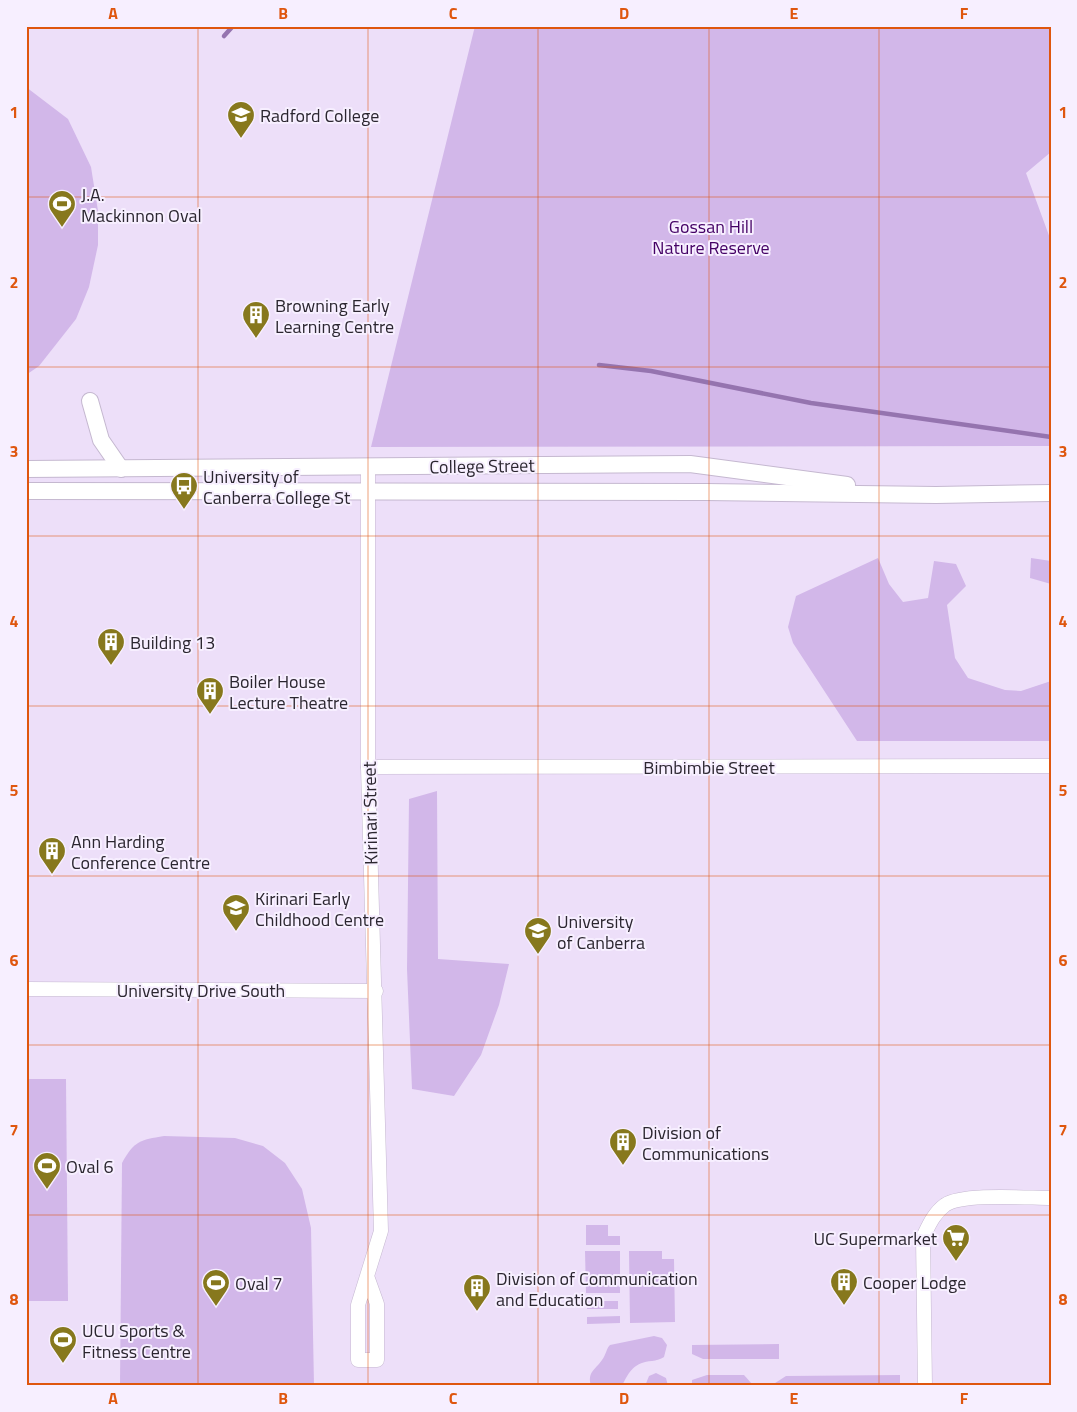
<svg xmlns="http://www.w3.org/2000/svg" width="1077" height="1412" font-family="'Titillium Web',sans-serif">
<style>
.green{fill:#d2b7e9}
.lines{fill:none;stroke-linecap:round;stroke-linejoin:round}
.stream{stroke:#9574af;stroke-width:4.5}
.minor-casing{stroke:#c5b8d0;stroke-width:15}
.tertiary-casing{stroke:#c5b8d0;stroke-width:18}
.minor{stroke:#fff;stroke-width:14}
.tertiary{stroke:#fff;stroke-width:16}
.grid{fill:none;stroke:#df560e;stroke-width:1;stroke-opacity:0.55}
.labels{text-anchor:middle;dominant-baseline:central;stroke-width:4;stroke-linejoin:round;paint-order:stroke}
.poi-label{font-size:18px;fill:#2b2630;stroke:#f7efff;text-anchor:start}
.park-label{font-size:18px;fill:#440165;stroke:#f7efff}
.street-label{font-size:18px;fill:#2b2630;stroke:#f7efff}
.neatline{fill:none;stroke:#df560e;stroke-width:2}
.grid-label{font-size:16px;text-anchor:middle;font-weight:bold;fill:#df560e}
</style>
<rect width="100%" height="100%" fill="#eddff9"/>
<!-- green -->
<g class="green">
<polygon points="475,26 1051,26 1051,152 1026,173 1051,241 1051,446 371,447"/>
<polygon points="26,87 68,119 91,167 98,211 98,245 89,287 76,319 39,366 26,375"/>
<polygon points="878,558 889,584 903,602 928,598 934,561 956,564 966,586 947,605 955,658 968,678 1005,690 1021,691 1051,681 1051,741 857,741 793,643 788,627 796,596"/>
<polygon points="1031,558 1051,561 1051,584 1030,578"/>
<polygon points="437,791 438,959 509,964 499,1005 481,1055 454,1096 412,1089 407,969 409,799"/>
<polygon points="26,1079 66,1079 68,1301 26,1301"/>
<path d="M164 1136 235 1138 263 1146 285 1163 302 1189 311 1228 314 1386H120L122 1163C134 1141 140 1140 164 1136Z"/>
<polygon points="586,1225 608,1225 608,1236 620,1236 620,1245 586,1245"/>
<polygon points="585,1251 620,1251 620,1293 586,1293"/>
<polygon points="629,1251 662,1251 662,1259 674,1259 675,1322 630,1323"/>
<rect x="587" y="1301" width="31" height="8"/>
<polygon points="620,1316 620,1323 587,1324 587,1317"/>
<path d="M654 1336 662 1338 667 1345 664 1357C659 1360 657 1360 652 1361 635 1362 629 1371 622 1386H591C587 1372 595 1370 602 1360 606 1355 606 1349 610 1345Z"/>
<polygon points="779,1344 779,1359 703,1359 692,1354 692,1345"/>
<polygon points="656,1373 666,1378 668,1386 645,1386 649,1376"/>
<polygon points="707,1375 744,1375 752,1384 750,1386 692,1386 692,1380"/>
<polygon points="900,1375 900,1386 760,1386 762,1383 772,1385 786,1376"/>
</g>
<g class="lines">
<!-- stream -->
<g class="stream">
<polyline points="224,36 233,26"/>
<polyline points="599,365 651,371 811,403 1051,437"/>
</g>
<defs>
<g id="minor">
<polyline points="368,767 1051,766"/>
<polyline points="26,989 376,991"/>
<polyline points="367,1276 377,1304 377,1360 358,1360 358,1305 381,1231 368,767 368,466"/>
<path d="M925 1386 923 1237C929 1225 934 1213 945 1205 963 1193 1027 1198 1051 1198"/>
</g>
<g id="tertiary">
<polyline points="90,401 101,440 121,469"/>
<polyline points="26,469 690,464 847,485"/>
<polyline points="26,491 705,492 936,495 1051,493"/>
</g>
</defs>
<!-- minor casing -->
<use href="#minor" class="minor-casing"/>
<!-- tertiary casing -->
<use href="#tertiary" class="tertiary-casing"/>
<!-- minor -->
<use href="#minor" class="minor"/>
<!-- tertiary -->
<use href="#tertiary" class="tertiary"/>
</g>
<!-- grid -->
<path class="grid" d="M198 26V1386M368 26V1386M538 26V1386M709 26V1386M879 26V1386M26 197H1051M26 367H1051M26 536H1051M26 706H1051M26 876H1051M26 1045H1051M26 1215H1051"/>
<!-- icons -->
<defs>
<symbol id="school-pin" viewBox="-11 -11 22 30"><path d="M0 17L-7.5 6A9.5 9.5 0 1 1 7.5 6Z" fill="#87781d" stroke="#f7efff"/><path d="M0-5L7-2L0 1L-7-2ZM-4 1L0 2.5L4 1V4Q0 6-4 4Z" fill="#fff"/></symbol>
<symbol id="stadium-pin" viewBox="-11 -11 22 30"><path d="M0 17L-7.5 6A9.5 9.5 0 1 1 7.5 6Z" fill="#87781d" stroke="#f7efff"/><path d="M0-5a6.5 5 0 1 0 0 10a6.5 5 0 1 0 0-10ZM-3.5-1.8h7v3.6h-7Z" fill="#fff"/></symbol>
<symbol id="building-pin" viewBox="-11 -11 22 30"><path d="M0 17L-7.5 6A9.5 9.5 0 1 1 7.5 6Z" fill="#87781d" stroke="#f7efff"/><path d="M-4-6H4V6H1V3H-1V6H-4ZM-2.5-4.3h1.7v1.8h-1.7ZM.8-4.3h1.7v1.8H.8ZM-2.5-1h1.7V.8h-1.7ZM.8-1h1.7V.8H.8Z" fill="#fff"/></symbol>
<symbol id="bus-pin" viewBox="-11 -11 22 30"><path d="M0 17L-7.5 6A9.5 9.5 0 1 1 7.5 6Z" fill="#87781d" stroke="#f7efff"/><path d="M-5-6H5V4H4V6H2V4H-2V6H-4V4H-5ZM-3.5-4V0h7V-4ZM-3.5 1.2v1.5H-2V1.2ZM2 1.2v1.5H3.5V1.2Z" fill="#fff"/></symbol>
<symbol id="university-pin" viewBox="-11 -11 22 30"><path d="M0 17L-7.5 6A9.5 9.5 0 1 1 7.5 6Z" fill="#87781d" stroke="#f7efff"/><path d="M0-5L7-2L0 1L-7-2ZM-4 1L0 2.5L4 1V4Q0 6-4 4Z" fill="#fff"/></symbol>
<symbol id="supermarket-pin" viewBox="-11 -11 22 30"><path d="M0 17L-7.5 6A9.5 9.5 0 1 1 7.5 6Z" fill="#87781d" stroke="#f7efff"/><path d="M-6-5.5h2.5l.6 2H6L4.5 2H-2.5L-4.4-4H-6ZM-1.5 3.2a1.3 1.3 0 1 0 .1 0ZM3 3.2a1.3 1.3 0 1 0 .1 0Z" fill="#fff"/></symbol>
</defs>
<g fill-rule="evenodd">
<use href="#school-pin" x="225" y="99" width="32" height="43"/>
<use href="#stadium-pin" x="46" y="188" width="32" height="43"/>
<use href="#building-pin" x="240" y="299" width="32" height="43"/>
<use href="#bus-pin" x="168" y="470" width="32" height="43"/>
<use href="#building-pin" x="95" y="626" width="32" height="43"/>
<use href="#building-pin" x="194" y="675" width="32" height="43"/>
<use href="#building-pin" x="36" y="835" width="32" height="43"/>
<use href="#school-pin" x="220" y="892" width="32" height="43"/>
<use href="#university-pin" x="522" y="915" width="32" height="43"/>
<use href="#building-pin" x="607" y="1126" width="32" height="43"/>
<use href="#stadium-pin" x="31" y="1150" width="32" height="43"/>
<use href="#supermarket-pin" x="940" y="1222" width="32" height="43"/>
<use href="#building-pin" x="828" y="1266" width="32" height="43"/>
<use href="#stadium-pin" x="200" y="1267" width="32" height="43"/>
<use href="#building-pin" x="461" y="1272" width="32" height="43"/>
<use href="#stadium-pin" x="47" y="1324" width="32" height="43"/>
</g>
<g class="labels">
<!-- poi labels -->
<g class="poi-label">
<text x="260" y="115">Radford College</text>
<text x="81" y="194">J.A.<tspan x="81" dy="21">Mackinnon Oval</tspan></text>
<text x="275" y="305">Browning Early<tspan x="275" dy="21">Learning Centre</tspan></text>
<text x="203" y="476">University of<tspan x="203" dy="21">Canberra College St</tspan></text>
<text x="130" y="642">Building 13</text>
<text x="229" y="681">Boiler House<tspan x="229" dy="21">Lecture Theatre</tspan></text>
<text x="71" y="841">Ann Harding<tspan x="71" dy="21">Conference Centre</tspan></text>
<text x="255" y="898">Kirinari Early<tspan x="255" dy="21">Childhood Centre</tspan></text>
<text x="557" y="921">University<tspan x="557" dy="21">of Canberra</tspan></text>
<text x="642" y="1132">Division of<tspan x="642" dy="21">Communications</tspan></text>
<text x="66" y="1166">Oval 6</text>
<text x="937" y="1238" text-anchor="end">UC Supermarket</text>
<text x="496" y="1278">Division of Communication<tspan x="496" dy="21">and Education</tspan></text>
<text x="863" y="1282">Cooper Lodge</text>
<text x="235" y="1283">Oval 7</text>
<text x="82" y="1330">UCU Sports &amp;<tspan x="82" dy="21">Fitness Centre</tspan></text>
</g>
<!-- park labels -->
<g class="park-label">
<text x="711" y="226">Gossan Hill<tspan x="711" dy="21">Nature Reserve</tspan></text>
</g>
<!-- street labels -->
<g class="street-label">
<text transform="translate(482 466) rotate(-1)">College Street</text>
<text x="709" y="767">Bimbimbie Street</text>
<text transform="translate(370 813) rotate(-91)">Kirinari Street</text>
<text x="201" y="990">University Drive South</text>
</g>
</g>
<!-- border -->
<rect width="1077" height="1412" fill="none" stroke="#f7efff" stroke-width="55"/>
<rect x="28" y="28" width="1022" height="1356" class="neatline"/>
<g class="grid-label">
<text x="113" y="19">A</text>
<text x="283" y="19">B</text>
<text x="453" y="19">C</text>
<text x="624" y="19">D</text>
<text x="794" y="19">E</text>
<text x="964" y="19">F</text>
<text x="14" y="118">1</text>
<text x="1063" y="118">1</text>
<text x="14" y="288">2</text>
<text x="1063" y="288">2</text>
<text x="14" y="457">3</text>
<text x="1063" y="457">3</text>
<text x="14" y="627">4</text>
<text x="1063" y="627">4</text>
<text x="14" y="796">5</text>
<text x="1063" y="796">5</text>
<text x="14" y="966">6</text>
<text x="1063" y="966">6</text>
<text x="14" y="1136">7</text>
<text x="1063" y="1136">7</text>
<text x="14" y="1305">8</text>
<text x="1063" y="1305">8</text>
<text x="113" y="1404">A</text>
<text x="283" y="1404">B</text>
<text x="453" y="1404">C</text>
<text x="624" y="1404">D</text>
<text x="794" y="1404">E</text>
<text x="964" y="1404">F</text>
</g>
</svg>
